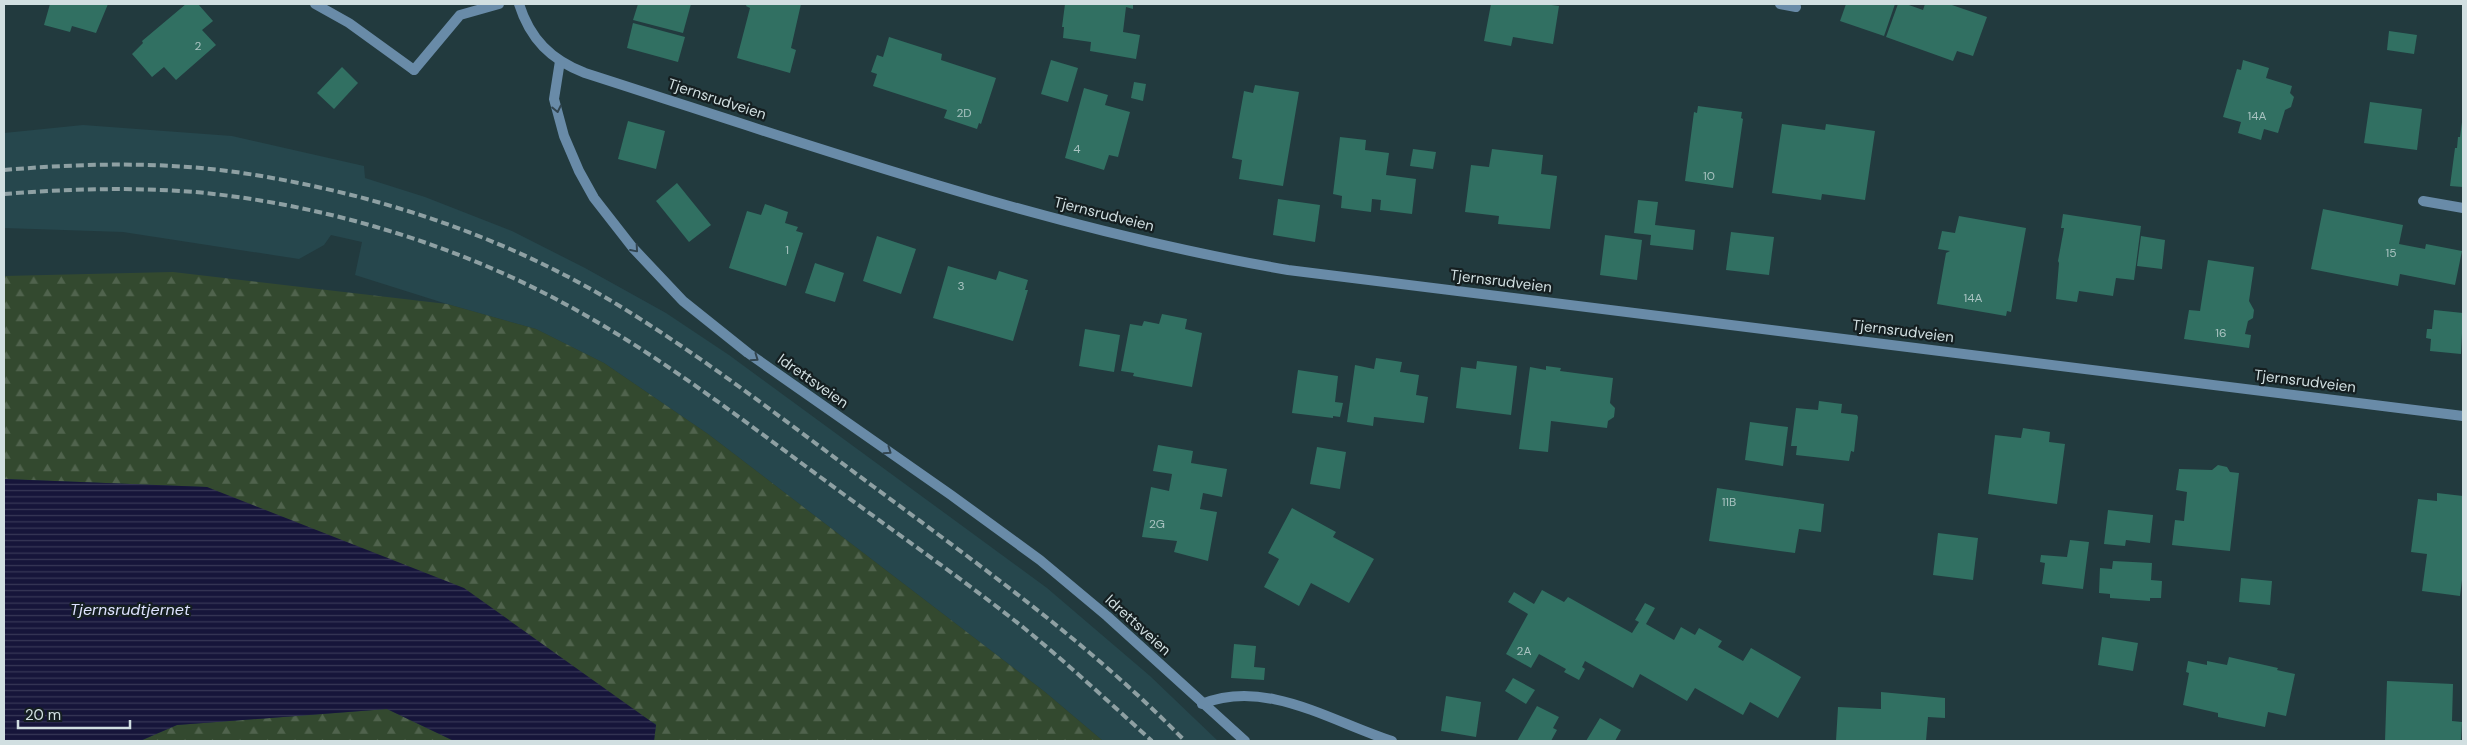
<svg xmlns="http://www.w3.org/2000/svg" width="2467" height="745" font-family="'DM Sans',sans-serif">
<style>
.built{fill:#26474d}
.forest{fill:url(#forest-firs)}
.water{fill:url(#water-rules)}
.building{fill:#317062}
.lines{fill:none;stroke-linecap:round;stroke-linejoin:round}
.lane{stroke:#698ba8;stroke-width:10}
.street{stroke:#698ba8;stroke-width:10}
.rail{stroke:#8ea0a3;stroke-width:4;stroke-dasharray:8 4;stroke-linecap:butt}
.oneway{stroke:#324550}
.labels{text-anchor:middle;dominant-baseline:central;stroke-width:4.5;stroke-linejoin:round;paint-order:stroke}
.number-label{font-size:12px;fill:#a9c3c1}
.street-label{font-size:15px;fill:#d1dfe1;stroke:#151f21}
.water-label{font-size:16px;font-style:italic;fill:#dee2ff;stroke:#151f21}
</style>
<defs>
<pattern id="forest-firs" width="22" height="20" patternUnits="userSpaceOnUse" patternTransform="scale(1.25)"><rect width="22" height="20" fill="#33492f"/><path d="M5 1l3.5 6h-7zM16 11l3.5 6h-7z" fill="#50634d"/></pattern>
<pattern id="water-rules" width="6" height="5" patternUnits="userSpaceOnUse" patternTransform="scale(1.25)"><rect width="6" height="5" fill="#16153a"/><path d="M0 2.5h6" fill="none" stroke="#373756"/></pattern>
</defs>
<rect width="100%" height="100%" fill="#223a3e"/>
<!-- built -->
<polygon class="built" points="83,125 232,136 364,166 365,178 425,197 512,231 585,268 666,313 729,355 1047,588 1150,676 1218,741 1103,741 1045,692 708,434 604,363 536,329 447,304 355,275 362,242 331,235 324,245 299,259 123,232 4,228 4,133"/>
<!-- forest -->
<g class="forest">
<polygon points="173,272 447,304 536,329 604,363 708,434 1045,692 1103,741 654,741 656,724 207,487 4,479 4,276"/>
<polygon points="387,709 454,741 140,741 177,725"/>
</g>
<!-- water -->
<polygon class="water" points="4,479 207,487 464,588 656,725 654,741 454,741 387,709 177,725 140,741 4,741"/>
<!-- building -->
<g class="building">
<polygon points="50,4 108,4 96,33 72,26 70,32 44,25"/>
<polygon points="186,4 198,4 213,21 202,30 216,45 176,80 164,67 152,77 132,54 143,43 142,41"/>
<polygon points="638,4 691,4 683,33 633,20"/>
<polygon points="747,4 801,4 791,48 796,50 790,73 737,58 750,8 746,6"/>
<polygon points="1065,4 1133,4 1133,9 1126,7 1123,32 1140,35 1136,59 1090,51 1091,42 1063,38 1064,27 1062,27"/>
<polygon points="1491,4 1544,4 1559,6 1553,44 1513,37 1511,46 1484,41"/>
<polygon points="1846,4 1895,4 1884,36 1840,21"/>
<polygon points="1898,4 1906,4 1923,10 1925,4 1949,4 1987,17 1973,56 1957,51 1953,61 1886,37"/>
<polygon points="633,23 685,37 678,62 627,48"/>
<polygon points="2389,31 2417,35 2414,54 2387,50"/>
<polygon points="889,37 942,54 941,60 996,78 981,124 979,123 977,129 944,118 947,110 873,86 877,74 871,72 877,55 883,57"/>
<polygon points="1051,60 1078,68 1068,102 1041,94"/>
<polygon points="2243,60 2269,68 2266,78 2292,86 2290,93 2294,97 2291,107 2285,110 2278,133 2264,129 2261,140 2238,133 2241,122 2223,117 2237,69 2241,70"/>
<polygon points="342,67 358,83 334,109 317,93"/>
<polygon points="1134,82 1146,84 1143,101 1131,98"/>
<polygon points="1255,85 1299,92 1283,186 1239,179 1242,160 1232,158 1244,91 1253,93"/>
<polygon points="1084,88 1108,95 1105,105 1130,112 1118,157 1109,155 1104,170 1065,158"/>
<polygon points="2370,102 2422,109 2417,150 2364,143"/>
<polygon points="1698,106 1742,112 1741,118 1743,119 1733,188 1685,181 1694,112 1697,113"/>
<polygon points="628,121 665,131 656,169 618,159"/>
<polygon points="2462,122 2463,122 2463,187 2450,186 2455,148 2457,148 2458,137 2460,137"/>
<polygon points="1782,124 1825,130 1826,124 1875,131 1865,200 1822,194 1821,200 1772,193"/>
<polygon points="1340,137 1366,140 1365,150 1389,153 1386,175 1416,179 1412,214 1380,210 1381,200 1372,199 1371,212 1341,208 1342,196 1333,194"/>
<polygon points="1413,149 1436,152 1433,169 1410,166"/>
<polygon points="1492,149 1543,155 1541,174 1557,176 1550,229 1498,224 1499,216 1465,212 1471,165 1489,167"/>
<polygon points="677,183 711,225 689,242 656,201"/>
<polygon points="1278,199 1320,205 1315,242 1273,235"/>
<polygon points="1638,200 1658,202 1655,225 1695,230 1693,250 1650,245 1651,235 1634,233"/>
<polygon points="765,204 788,212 785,223 798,227 796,231 803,233 786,286 729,268 747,211 761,215"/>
<polygon points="2323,209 2403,225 2399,244 2425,249 2426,244 2462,251 2455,285 2400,274 2398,286 2311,269"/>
<polygon points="2063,214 2141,226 2134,280 2116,278 2113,296 2079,291 2077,302 2056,299 2059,263 2058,261 2064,228 2061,228"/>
<polygon points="1959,216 2026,228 2011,312 2007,311 2006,316 1937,304 1946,253 1950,251 1938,249 1942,231 1955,233"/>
<polygon points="1731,232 1774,237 1769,275 1726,270"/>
<polygon points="1605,235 1642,240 1637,280 1600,275"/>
<polygon points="877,236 916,249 901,294 863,281"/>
<polygon points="2141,236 2165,240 2162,269 2137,266"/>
<polygon points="2208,260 2254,267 2249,301 2254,310 2253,318 2248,321 2245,334 2251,335 2249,348 2184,339 2189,310 2200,311"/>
<polygon points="815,263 844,273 835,302 805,293"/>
<polygon points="948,266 996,280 999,271 1028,280 1025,290 1028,290 1013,341 933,318"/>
<polygon points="2434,310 2463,313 2461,354 2430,351 2431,339 2426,338 2427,329 2432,329"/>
<polygon points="1162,314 1187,319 1185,329 1202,333 1192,387 1133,376 1134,373 1121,371 1130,324 1142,326 1144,321 1159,324"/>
<polygon points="1085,329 1120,335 1114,372 1079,366"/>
<polygon points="1376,358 1402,362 1400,372 1419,375 1416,395 1428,397 1424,423 1374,417 1373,426 1347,422 1355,365 1374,369"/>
<polygon points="1477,361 1517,366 1511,415 1456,408 1461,367 1476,369"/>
<polygon points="1546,366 1561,368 1560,371 1613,378 1610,403 1615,408 1614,417 1608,421 1607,428 1551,421 1548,452 1519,449 1530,367 1546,370"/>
<polygon points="1298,370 1338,376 1335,402 1343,403 1340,417 1333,416 1333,418 1292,413"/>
<polygon points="1819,401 1842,404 1841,413 1857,415 1858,417 1854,452 1851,451 1849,461 1796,455 1797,446 1791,446 1796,408 1818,410"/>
<polygon points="1750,422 1788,427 1783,466 1745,460"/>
<polygon points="2023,428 2050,432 2049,442 2065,444 2057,504 1988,494 1995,435 2021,438"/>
<polygon points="1158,445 1193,451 1191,463 1227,469 1222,497 1203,493 1200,509 1217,512 1208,561 1174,552 1177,541 1142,537 1151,487 1169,491 1172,474 1153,471"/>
<polygon points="1317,447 1346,452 1340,489 1310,484"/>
<polygon points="2218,465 2227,467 2230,472 2239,473 2230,551 2172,545 2175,520 2184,521 2187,492 2176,490 2179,469 2212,470"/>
<polygon points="1717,488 1824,504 1821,532 1799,529 1795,553 1709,541"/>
<polygon points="2437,493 2463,496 2463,572 2460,596 2422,591 2427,554 2411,552 2418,499 2437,501"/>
<polygon points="1292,508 1336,532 1333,537 1374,559 1349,603 1311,583 1299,606 1264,587 1279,559 1268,553"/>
<polygon points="2108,510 2153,515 2150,543 2126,540 2125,546 2104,544"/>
<polygon points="1938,533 1978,538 1973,580 1933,575"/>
<polygon points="2070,540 2089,542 2083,589 2042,584 2045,563 2040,562 2041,555 2067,557"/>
<polygon points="2113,561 2152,563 2151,580 2162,581 2161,598 2150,598 2150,601 2110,598 2110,594 2099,593 2100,568 2112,569"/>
<polygon points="2241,578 2272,581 2270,605 2239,602"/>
<polygon points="1542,590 1564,602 1568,597 1632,633 1639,622 1635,620 1645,603 1655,608 1646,624 1674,640 1681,627 1695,635 1699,628 1722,641 1718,647 1743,661 1751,648 1801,677 1778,718 1750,702 1743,715 1695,688 1687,701 1640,674 1633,688 1585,661 1582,667 1585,669 1579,680 1564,672 1566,669 1539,654 1531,668 1506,654 1528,614 1508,602 1514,592 1534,604"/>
<polygon points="2102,637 2138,643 2133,671 2098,665"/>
<polygon points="1234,644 1256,646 1254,667 1265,668 1264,680 1231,678"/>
<polygon points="2229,657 2278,668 2277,670 2295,674 2286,716 2268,712 2265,727 2218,717 2218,713 2183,705 2189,673 2186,672 2188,661 2207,665 2207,661 2227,665"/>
<polygon points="1513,678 1535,690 1526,704 1505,691"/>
<polygon points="2387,681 2453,684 2452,721 2462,722 2461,741 2385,741"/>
<polygon points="1881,692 1945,698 1945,718 1928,717 1926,741 1836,741 1838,707 1881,709"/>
<polygon points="1446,696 1481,702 1476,737 1441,731"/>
<polygon points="1537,706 1559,717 1553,728 1557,730 1551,741 1517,741"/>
<polygon points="1600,718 1621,730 1615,741 1586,741"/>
</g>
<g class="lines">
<!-- lane -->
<polyline class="lane" points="315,4 349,23 414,70"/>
<!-- street -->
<g class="street">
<path d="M519 4C530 39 551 60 585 73 816 147 1048 229 1288 270L2463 416"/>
<polyline points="1780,4 1796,7"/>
<polyline points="560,61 554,99 564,136 579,171 594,198 633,248 683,301 748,353 951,495 1040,560 1107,616 1245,741"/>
<polyline points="414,70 460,15 499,4"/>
<polyline points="2423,201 2463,208"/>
<path d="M1202 704C1266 678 1332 722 1392 741"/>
</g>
<!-- rail -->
<g class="rail">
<path d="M4 170C87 163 172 161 255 175 379 195 505 237 613 302 704 357 789 424 874 487 982 567 1091 645 1185 741"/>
<path d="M4 194C67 189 131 187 195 192 314 203 442 240 548 295 648 346 737 416 827 482 893 531 960 577 1024 628 1068 664 1110 703 1152 741"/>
</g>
</g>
<!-- one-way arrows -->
<defs><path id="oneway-chevron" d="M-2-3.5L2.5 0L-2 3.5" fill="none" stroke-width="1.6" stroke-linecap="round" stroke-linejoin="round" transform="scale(1.25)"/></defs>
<g class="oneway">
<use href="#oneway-chevron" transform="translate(557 109) rotate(78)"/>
<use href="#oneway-chevron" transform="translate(635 249) rotate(49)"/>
<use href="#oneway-chevron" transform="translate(755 358) rotate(35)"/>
<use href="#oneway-chevron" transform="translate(888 451) rotate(35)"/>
</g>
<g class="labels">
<!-- number labels -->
<g class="number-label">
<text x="198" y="46">2</text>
<text x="964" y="113">2D</text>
<text x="2257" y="116">14A</text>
<text x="1077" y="149">4</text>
<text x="1709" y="176">10</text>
<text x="787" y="250">1</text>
<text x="2391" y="253">15</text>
<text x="961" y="286">3</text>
<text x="1973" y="298">14A</text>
<text x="2221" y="333">16</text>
<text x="1729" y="502">11B</text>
<text x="1157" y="524">2G</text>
<text x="1524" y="651">2A</text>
</g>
<!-- street labels -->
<g class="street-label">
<text transform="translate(717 99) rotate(18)">Tjernsrudveien</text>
<text transform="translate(1104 214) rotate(14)">Tjernsrudveien</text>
<text transform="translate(1501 281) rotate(7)">Tjernsrudveien</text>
<text transform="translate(1903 331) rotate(7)">Tjernsrudveien</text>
<text transform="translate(813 381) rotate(35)">Idrettsveien</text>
<text transform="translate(2305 381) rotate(7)">Tjernsrudveien</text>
<text transform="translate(1138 625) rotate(42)">Idrettsveien</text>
</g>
<!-- water labels -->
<g class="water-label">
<text x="130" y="609">Tjernsrudtjernet</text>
</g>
</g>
<!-- border -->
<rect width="2467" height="745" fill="none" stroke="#d1dfe1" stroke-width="10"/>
<!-- scale -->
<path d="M18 720v8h112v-8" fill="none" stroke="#d1dfe1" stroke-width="2.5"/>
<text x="25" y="720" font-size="15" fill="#d1dfe1" stroke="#151f21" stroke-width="4" paint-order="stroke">20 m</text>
</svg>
